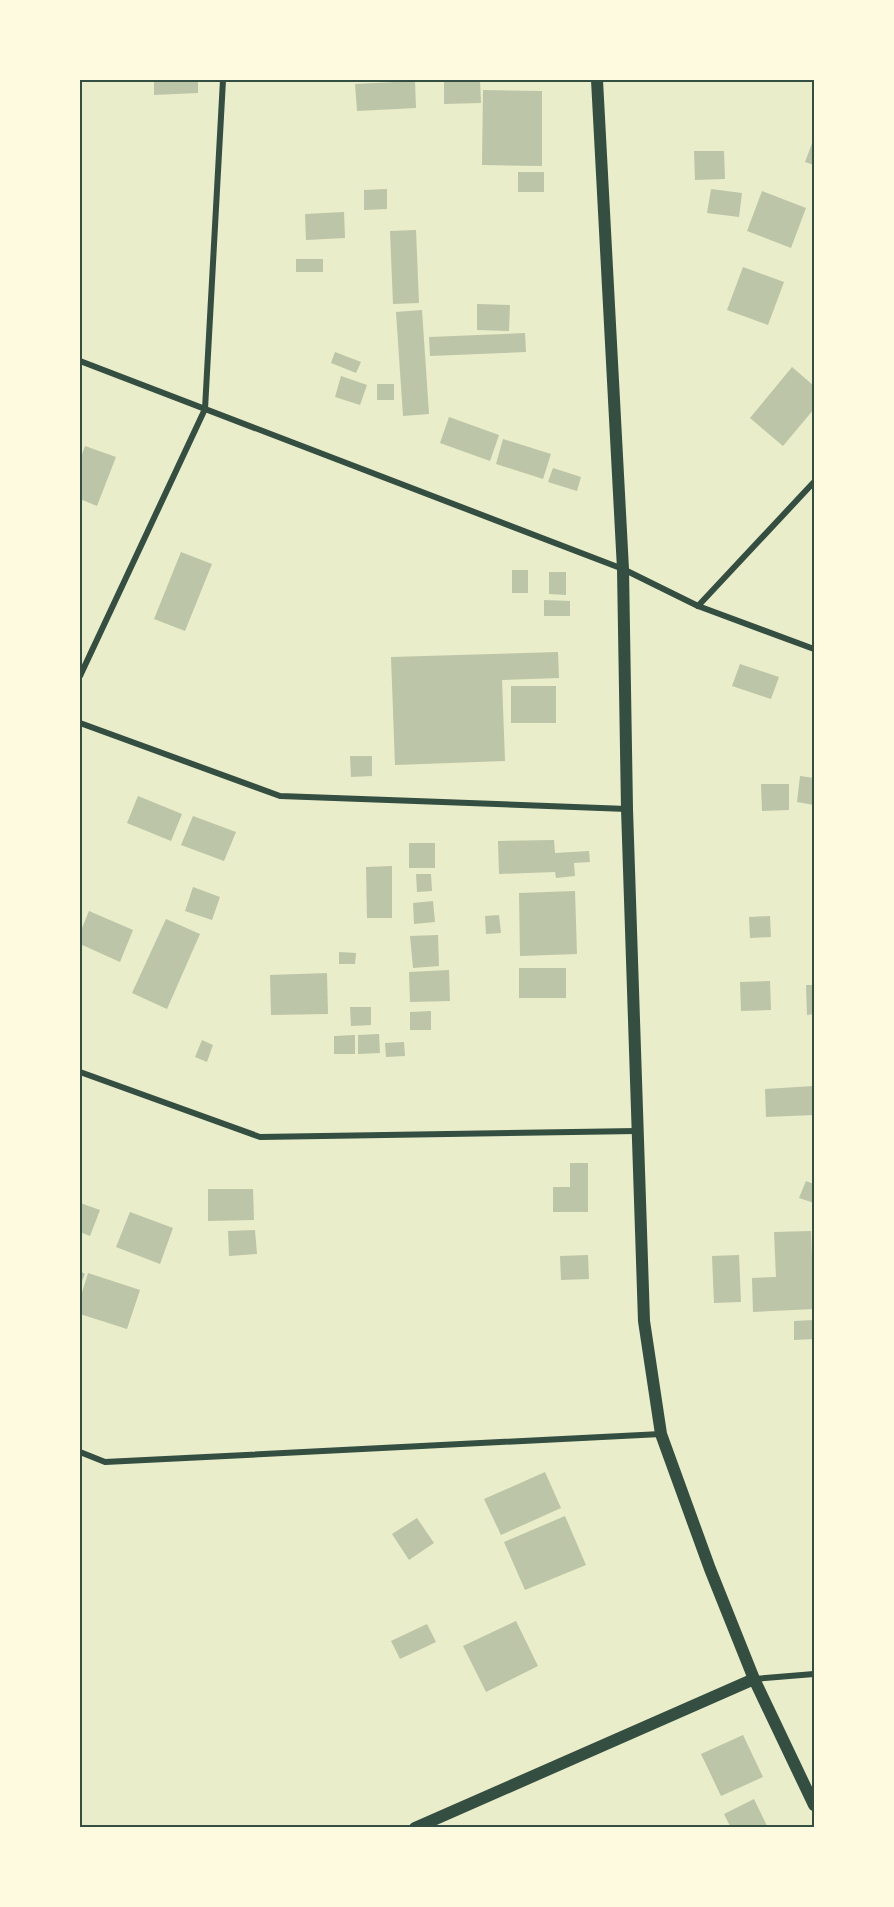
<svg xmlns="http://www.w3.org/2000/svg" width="894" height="1907" font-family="'Exo 2',sans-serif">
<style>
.building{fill:#bcc5a7}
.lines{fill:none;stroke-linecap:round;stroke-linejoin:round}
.minor{stroke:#344e41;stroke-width:6}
.secondary{stroke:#344e41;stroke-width:12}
.neatline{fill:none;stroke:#344e41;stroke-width:2}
</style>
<rect width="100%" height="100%" fill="#e9edc9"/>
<!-- building -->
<g class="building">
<polygon points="154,80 198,80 198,93 154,95"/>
<polygon points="480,80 481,103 444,104 444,81"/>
<polygon points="415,81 416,108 357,111 355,84"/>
<polygon points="483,90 542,91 542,166 482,165"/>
<polygon points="814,138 814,165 805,162"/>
<polygon points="694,151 724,151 725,179 695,180"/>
<rect x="518" y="172" width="26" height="20"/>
<polygon points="387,189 387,209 364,210 364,190"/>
<polygon points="711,189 742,193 739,217 707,213"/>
<polygon points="762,191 806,208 791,248 747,231"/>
<polygon points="344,212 345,238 306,240 305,214"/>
<polygon points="416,230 419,303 393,304 390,231"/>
<rect x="296" y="259" width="27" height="13"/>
<polygon points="743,267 784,282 768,325 727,310"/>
<polygon points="477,304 510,305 509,331 477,330"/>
<polygon points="422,310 429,414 403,416 396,312"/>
<polygon points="525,333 526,352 430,356 429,337"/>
<polygon points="335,352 361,362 356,373 331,363"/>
<polygon points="792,367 814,386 814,409 783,446 750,418"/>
<polygon points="341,376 367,385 360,405 335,397"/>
<rect x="377" y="384" width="17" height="16"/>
<polygon points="449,417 499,435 490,461 440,443"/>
<polygon points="503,439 551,454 543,479 496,464"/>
<polygon points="85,446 116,457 97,506 80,499 80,460"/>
<polygon points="553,468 581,477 577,491 548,482"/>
<polygon points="181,552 212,564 185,631 154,619"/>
<rect x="512" y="570" width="16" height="23"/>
<polygon points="549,572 566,572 566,595 549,594"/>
<polygon points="544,600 570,601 570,616 544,616"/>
<polygon points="558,652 559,678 502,680 505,761 395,765 391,657"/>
<polygon points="740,664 779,677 771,699 732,686"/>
<rect x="511" y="686" width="45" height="37"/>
<polygon points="350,756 372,756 372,776 351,777"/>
<polygon points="800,776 814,778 814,805 797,802"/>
<polygon points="761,784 789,784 789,810 762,811"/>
<polygon points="138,796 182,814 171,841 127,823"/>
<polygon points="193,816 236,832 224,861 181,845"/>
<polygon points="554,840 555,853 589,851 590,862 574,863 575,876 556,878 555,872 499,874 498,841"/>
<rect x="409" y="843" width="26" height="25"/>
<polygon points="392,866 392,918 367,918 366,867"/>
<polygon points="416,874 431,874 432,891 417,892"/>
<polygon points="193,887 220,897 212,920 185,911"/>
<polygon points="575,891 577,954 520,956 519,893"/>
<polygon points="433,901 435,922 414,924 413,903"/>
<polygon points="89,911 133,930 120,962 80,944 80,933"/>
<polygon points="499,915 501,933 486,934 485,916"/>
<polygon points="770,916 771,937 750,938 749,917"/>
<polygon points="166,919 200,934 167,1009 132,993"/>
<polygon points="438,935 439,966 413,968 410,936"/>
<polygon points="339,952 356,953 355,964 339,964"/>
<rect x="519" y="968" width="47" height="30"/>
<polygon points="449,970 450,1001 410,1002 409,972"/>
<polygon points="327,973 328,1014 271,1015 270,975"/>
<polygon points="770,981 771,1010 741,1011 740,982"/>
<polygon points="806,985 814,985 814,1014 807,1015"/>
<polygon points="350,1007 371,1007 371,1025 351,1026"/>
<polygon points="431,1011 431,1030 410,1030 410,1012"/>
<polygon points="379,1034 380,1053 358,1054 358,1035"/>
<polygon points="355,1035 355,1054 334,1054 334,1036"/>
<polygon points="202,1040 213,1045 207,1062 195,1057"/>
<polygon points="404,1042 405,1056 386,1057 385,1043"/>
<polygon points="814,1086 814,1115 766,1117 765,1089"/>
<polygon points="570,1163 588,1163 588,1212 553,1212 553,1187 570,1187"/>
<polygon points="806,1181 814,1184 814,1203 799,1198"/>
<polygon points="208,1189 253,1189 254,1220 208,1221"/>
<polygon points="80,1203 100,1210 90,1236 80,1232"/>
<polygon points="130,1212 173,1228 160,1264 116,1247"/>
<polygon points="255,1230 257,1254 229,1256 228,1231"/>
<polygon points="811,1231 814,1309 753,1312 752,1278 776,1277 774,1232"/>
<polygon points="588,1255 589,1279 561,1280 560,1256"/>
<polygon points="739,1255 741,1302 714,1303 712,1256"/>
<polygon points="80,1271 85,1274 80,1286"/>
<polygon points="88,1273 140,1290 127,1329 80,1314 80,1299"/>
<polygon points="814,1320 814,1339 794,1340 794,1321"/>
<polygon points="545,1472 561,1508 501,1535 484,1499"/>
<polygon points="565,1516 586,1565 525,1590 504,1542"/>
<polygon points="417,1518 434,1543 409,1560 392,1534"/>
<polygon points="516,1621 538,1666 486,1692 463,1646"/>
<polygon points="427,1624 436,1642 400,1659 391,1641"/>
<polygon points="743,1735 763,1777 721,1796 701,1754"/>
<polygon points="754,1799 768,1828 731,1828 724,1814"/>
</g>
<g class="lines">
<!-- minor -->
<g class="minor">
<polyline points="80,361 623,569 698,606 814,649"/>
<polyline points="698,606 814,482"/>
<polyline points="80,676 205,409 223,80"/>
<polyline points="80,723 280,796 627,809"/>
<polyline points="80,1072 260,1137 637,1131"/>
<polyline points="80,1452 105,1462 661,1434"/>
<polyline points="754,1679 814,1674"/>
</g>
<!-- secondary -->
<g class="secondary">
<polyline points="597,80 623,569 627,809 644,1321 661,1434 710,1569 754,1679 814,1805"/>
<polyline points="415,1828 754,1679"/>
</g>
</g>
<!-- border -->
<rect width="894" height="1907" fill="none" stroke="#fefae0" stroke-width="162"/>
<rect x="81" y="81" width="732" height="1745" class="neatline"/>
</svg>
